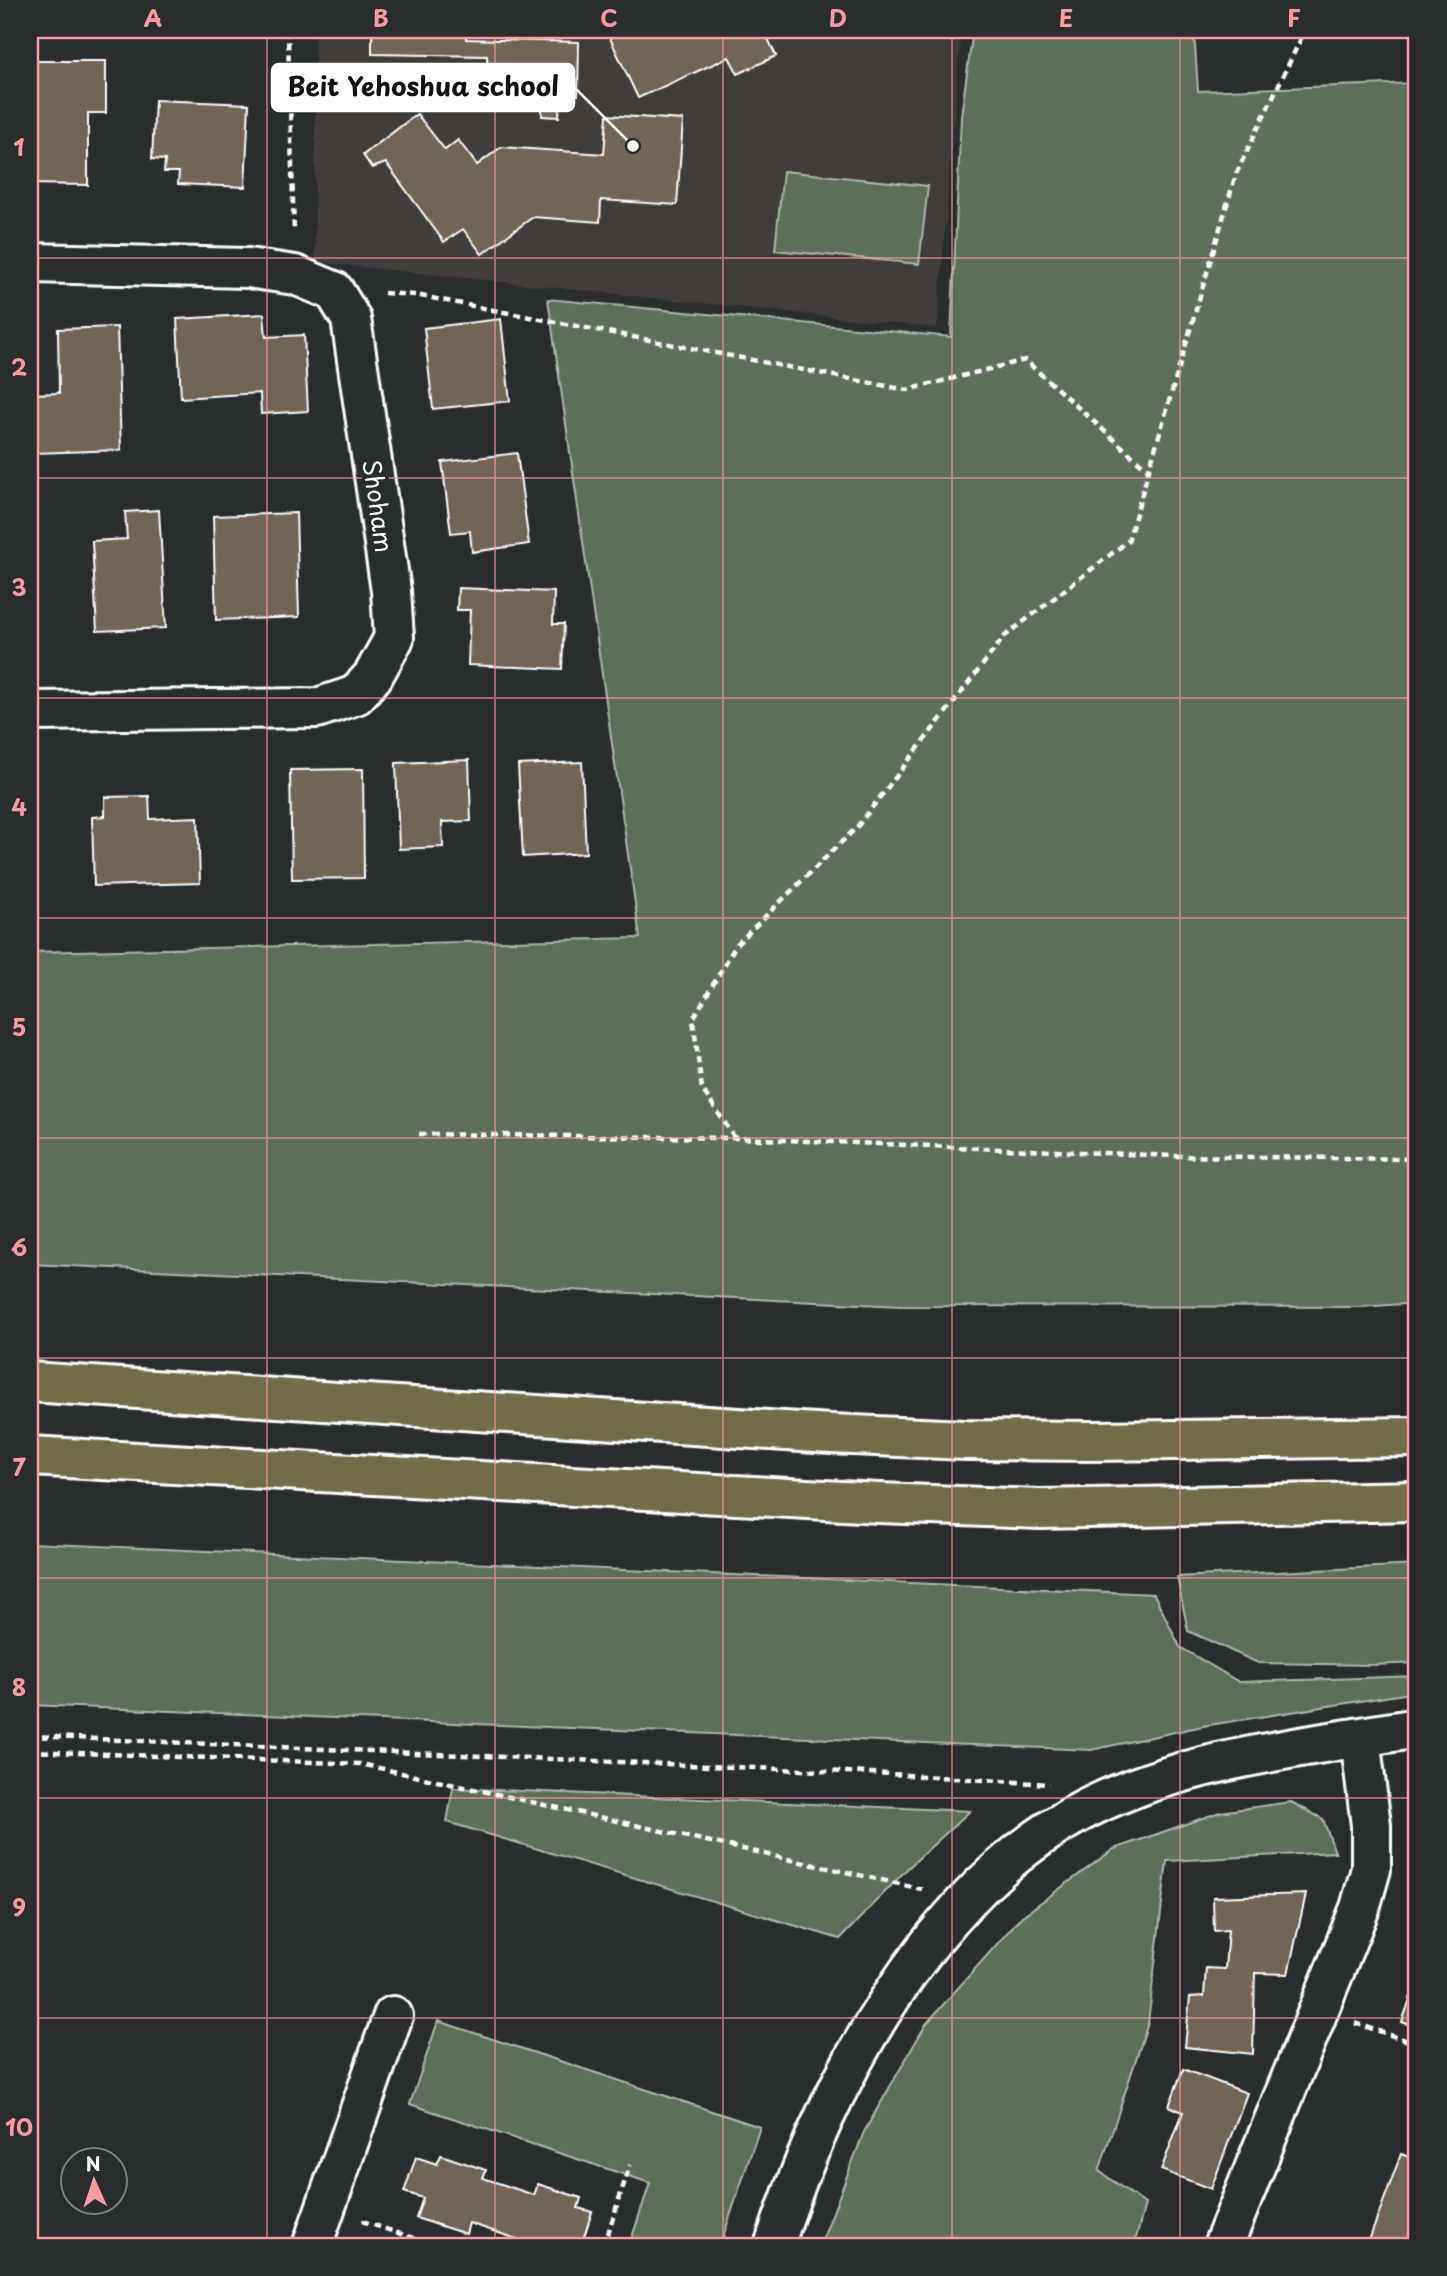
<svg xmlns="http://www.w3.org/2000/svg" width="1447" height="2276" font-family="'Playpen Sans',sans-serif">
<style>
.built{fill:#403e3b}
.green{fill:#5d705a;stroke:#aeb8ac;stroke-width:2}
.building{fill:#726558;stroke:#fff;stroke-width:2}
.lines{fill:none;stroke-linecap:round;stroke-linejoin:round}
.minor-casing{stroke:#fff;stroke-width:44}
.tertiary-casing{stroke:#fff;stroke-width:44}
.primary-casing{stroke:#fff;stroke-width:44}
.path{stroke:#fff;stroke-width:4.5;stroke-dasharray:7 5;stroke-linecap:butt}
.minor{stroke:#2a2d2e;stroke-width:38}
.tertiary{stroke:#2a2d2e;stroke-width:38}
.primary{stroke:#726c4b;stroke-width:38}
.grid{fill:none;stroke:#ff9aa2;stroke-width:2;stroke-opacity:0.55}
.labels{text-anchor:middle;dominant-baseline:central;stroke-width:7;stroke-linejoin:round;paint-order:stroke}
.street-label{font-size:24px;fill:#fff;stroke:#2a2d2e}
.leader{fill:none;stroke:#fff;stroke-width:2.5}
.callout-dot{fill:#fff;stroke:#2a2d2e;stroke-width:2.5}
.callout{fill:#fff;stroke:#fff;stroke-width:2.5}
.callout-label{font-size:26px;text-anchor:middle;font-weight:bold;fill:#111}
.neatline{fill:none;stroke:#ff9aa2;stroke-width:2.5}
.grid-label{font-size:23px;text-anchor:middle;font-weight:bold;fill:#ff9aa2}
</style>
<rect width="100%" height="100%" fill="#2a2d2e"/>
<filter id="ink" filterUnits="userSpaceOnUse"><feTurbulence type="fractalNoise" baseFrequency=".0143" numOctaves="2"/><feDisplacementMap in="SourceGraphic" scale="14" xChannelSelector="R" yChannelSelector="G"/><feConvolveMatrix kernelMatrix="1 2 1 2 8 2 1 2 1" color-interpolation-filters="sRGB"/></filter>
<g filter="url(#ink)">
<!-- built -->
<polygon class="built" points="315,30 961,30 937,328 315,262"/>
<!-- green -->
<g class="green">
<polygon points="973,30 1194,30 1198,91 1417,83 1417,1303 1360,1307 901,1306 30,1264 30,952 640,938 548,299 951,337 961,116"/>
<polygon points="1249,30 1417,30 1417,33 1251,34"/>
<polygon points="783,171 928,186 919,264 775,250"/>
<polygon points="30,1543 1154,1594 1180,1647 1239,1682 1417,1676 1417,1692 1203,1726 1091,1750 30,1705"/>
<polygon points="1417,1565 1417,1663 1374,1665 1258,1663 1188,1631 1177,1577"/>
<polygon points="453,1788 970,1811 908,1868 840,1939 447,1822"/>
<polygon points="1291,1802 1323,1819 1335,1852 1167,1861 1148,2023 1099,2171 1145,2204 1134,2246 820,2246 864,2132 926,2024 1021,1917 1114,1849 1220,1812"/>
<polygon points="438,2021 760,2127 720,2246 629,2246 650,2183 410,2104"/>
</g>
<!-- building -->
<g class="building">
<polygon points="372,30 466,30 466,39 579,42 578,95 560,94 559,117 542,116 543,81 488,79 487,56 372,54"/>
<polygon points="611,30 764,30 776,56 738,74 729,57 638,98 607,32"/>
<polygon points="34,61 106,61 106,113 88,113 88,185 30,184 30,79 34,79"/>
<polygon points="155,100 249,104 245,187 178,184 179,172 164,172 165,160 152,159"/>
<polygon points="417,114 445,150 458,140 477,165 501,147 604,154 607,115 683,120 677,205 601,200 600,222 533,217 482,254 463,229 444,242 386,163 372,168 363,155"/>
<polygon points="264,314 266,337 304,335 308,411 261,414 260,393 181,398 177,319"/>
<polygon points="501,319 510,401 433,409 424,328"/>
<polygon points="117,327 121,450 34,453 32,394 59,393 58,329"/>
<polygon points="517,453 529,544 472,552 470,531 451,533 442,462"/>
<polygon points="159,510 166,628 97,631 92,541 127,539 125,512"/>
<polygon points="296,513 299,617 216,620 213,516"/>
<polygon points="458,588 554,592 553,624 564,624 562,669 468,665 470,610 457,610"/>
<polygon points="469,760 471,821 442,822 443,847 399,849 396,763"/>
<polygon points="582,762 586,853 523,857 518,765"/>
<polygon points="363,769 364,878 292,879 290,770"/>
<polygon points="149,796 150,819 198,817 200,883 94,886 92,817 105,816 105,797"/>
<polygon points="1306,1894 1288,1974 1255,1973 1253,2054 1185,2047 1190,1997 1204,1996 1206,1968 1225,1969 1228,1930 1214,1931 1213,1897"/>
<polygon points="1417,1979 1417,2027 1402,2022"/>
<polygon points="1183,2069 1247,2093 1211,2189 1161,2170 1183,2112 1169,2106"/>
<polygon points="1401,2154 1417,2160 1417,2246 1367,2246"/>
<polygon points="441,2155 486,2170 483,2178 534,2195 538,2184 581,2198 578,2208 592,2212 581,2246 514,2246 517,2239 469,2223 466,2234 416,2218 423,2198 404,2192 416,2157 437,2164"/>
</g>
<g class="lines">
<defs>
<g id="minor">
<polyline points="30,263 248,268 295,275 334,291 351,319 391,591 394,638 373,676 356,695 317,708 30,711"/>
<polyline points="312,2246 393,2016"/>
<polyline points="1223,2246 1360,1908 1371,1869 1371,1825 1360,1738"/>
</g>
<path id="tertiary" d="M774 2246C826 2085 931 1887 1088 1808 1185 1759 1311 1746 1417 1728"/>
<g id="primary">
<polyline points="30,1382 831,1434 966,1440 1091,1441 1417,1437"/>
<polyline points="30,1456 879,1503 1040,1509 1417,1501"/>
</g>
</defs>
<!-- minor casing -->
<use href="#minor" class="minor-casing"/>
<!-- tertiary casing -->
<use href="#tertiary" class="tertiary-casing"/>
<!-- primary casing -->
<use href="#primary" class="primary-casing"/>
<!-- path -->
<g class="path">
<polyline points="285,30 288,37 294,233"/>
<polyline points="384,293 416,295 907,390 1025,360 1148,470"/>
<polyline points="419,1134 735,1138 1175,1156 1417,1159"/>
<polyline points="735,1138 702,1089 693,1019 736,945 857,827 1005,636 1128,541 1236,174 1305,30 1307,30"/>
<polyline points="30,1736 891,1774 1049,1784"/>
<polyline points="30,1751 361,1764 922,1889"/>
<polyline points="1355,2023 1417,2044"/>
<polyline points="362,2221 437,2246"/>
<polyline points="604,2246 630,2165"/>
</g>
<!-- minor -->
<use href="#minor" class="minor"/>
<!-- tertiary -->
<use href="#tertiary" class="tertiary"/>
<!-- primary -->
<use href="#primary" class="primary"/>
</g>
</g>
<!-- grid -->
<path class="grid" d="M267 30V2246M495 30V2246M723 30V2246M952 30V2246M1180 30V2246M30 258H1417M30 478H1417M30 698H1417M30 918H1417M30 1138H1417M30 1358H1417M30 1578H1417M30 1798H1417M30 2018H1417"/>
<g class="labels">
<!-- street labels -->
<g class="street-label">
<text transform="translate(379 506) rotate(82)">Shoham</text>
</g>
</g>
<!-- callouts -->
<path class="leader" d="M633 146L574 87"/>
<circle class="callout-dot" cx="633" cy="146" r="7"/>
<rect class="callout" x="272" y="64" width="302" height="47" rx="7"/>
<g class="callout-label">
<text x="423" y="96">Beit Yehoshua school</text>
</g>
<!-- margin -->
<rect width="1447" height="2276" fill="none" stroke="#2a2d2e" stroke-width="77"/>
<!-- north arrow -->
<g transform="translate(94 2181) rotate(357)"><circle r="33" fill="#2a2d2e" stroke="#7f8182" stroke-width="2"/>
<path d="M0-5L12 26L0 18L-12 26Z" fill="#ff9aa2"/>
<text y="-10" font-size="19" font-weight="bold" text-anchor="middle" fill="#ffffff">N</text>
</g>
<rect x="38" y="38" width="1370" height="2200" class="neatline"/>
<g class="grid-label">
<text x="153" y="27">A</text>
<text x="381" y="27">B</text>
<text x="609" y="27">C</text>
<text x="838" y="27">D</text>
<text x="1066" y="27">E</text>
<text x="1294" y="27">F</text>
<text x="19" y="156">1</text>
<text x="19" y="376">2</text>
<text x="19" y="596">3</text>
<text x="19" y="816">4</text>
<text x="19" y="1036">5</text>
<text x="19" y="1256">6</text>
<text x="19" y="1476">7</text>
<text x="19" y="1696">8</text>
<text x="19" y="1916">9</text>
<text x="19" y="2136">10</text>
</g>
</svg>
